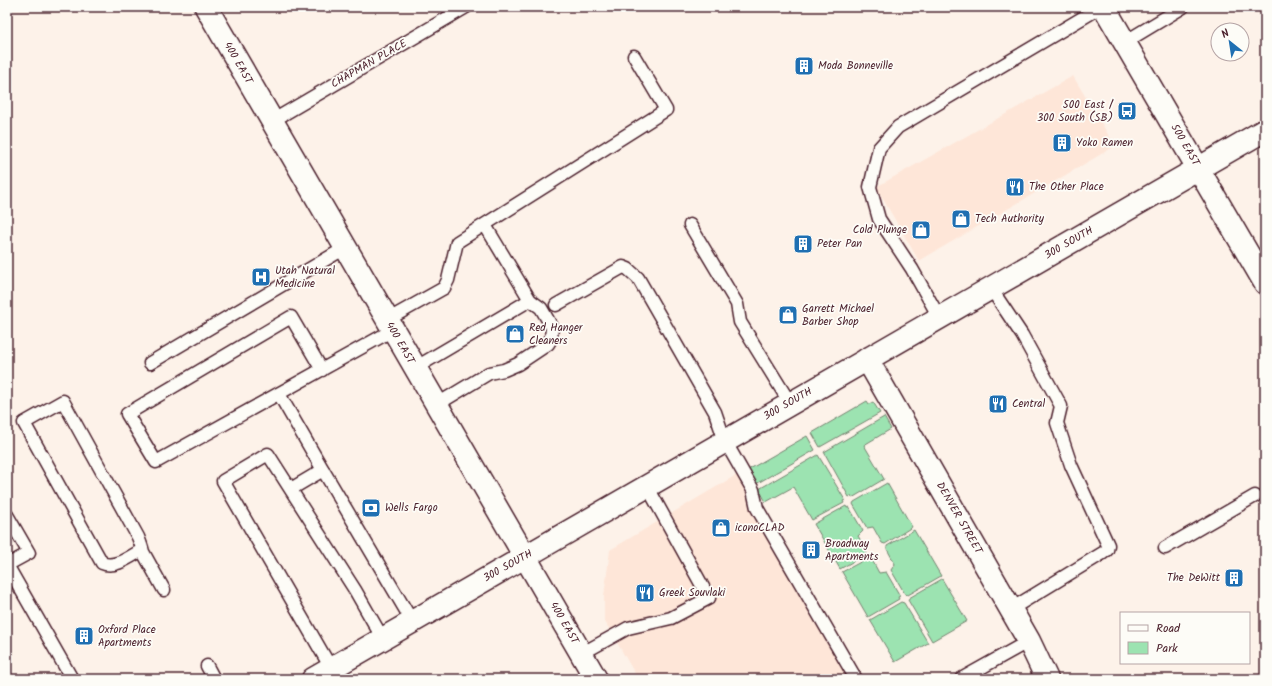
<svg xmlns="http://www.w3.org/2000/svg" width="1272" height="686" font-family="Kalam,sans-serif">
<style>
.built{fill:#fee6d8}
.green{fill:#9ce3b1;stroke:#73816e}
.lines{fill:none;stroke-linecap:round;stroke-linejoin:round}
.service-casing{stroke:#4a1f2b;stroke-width:15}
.minor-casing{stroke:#4a1f2b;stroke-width:25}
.tertiary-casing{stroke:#4a1f2b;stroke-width:25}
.service{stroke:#fdfcf7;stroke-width:12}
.minor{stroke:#fdfcf7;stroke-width:22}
.tertiary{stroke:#fdfcf7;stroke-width:22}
.labels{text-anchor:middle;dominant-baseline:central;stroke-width:3.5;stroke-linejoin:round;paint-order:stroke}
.street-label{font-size:11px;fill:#4a1f2b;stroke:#fdfcf7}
.poi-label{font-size:11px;fill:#4a1f2b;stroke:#fdfcf7;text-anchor:start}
</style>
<rect width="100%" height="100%" fill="#fdf2e9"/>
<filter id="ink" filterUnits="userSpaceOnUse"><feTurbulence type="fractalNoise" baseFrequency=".025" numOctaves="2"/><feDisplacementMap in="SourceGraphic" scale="8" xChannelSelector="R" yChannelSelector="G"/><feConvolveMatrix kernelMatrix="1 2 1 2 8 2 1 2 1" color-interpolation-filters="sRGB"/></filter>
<g filter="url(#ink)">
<!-- built -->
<g class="built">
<polygon points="1073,76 1115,146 919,261 876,187"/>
<polygon points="738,474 859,679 638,679 604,620 604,596 610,550"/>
</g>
<!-- green -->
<g class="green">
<polygon points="867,401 869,404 873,402 880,413 820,447 812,433"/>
<polygon points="884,417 891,429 864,445 884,479 852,498 851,496 849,497 824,452"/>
<polygon points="807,436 815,450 756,484 748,470"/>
<polygon points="818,455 845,500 843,501 844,503 812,520 793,487 766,502 759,489"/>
<polygon points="887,483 912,527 885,544 882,543 873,527 867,528 853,504 854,502"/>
<polygon points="846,506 847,508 849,507 863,531 858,536 867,551 866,554 840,569 814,524"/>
<polygon points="914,530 941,576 908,595 905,594 891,570 895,564 887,549 887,546"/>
<polygon points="868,558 869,559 871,558 879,573 886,572 900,596 898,597 899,599 868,617 842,572"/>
<polygon points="942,579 967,621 932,641 908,600 909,598"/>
<polygon points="901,602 904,603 928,643 895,662 870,620"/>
</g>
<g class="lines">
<defs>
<g id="service">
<polyline points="1125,42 1183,7"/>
<polyline points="272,121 466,7"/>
<polyline points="690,225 737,304 740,322 790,403"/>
<polyline points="990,287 1022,335 1061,406 1057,423 1071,465 1108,545 1107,550 1103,553 1011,609"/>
<polyline points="556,305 623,267 628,269 638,278 715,412 725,441 753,490 757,508 856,679"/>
<polyline points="939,317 912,269 879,219 870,187 879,148 898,127 1101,7"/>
<polyline points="387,320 444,288 448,280 457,242 666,110 634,56"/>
<polyline points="150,363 345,248"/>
<polyline points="415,368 530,300"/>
<polyline points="322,370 291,317 127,414 156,462 393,330"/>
<polyline points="279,394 323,470"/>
<polyline points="436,405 489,373 504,370 518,364 548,344 551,339 552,327 541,308 530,300 485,225"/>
<polyline points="291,489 323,470 412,621"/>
<polyline points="7,515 29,553 7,565"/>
<polyline points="1165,548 1255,496"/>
<path d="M142 550C131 556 115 569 102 563L24 423 63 401 138 537C140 542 142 547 143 552L164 590"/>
<polyline points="7,565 72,679"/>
<polyline points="581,654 628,628 671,618 709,598 647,486"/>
<polyline points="207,666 214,679"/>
<polyline points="331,668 223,481 268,454 355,590 383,639"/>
<polyline points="961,679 1029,641"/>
</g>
<g id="minor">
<polyline points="206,7 596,679"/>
<polyline points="867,359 1029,641 1047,679"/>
</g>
<g id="tertiary">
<polyline points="1104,7 1265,283"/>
<polyline points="313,679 1265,130"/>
</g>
</defs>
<!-- service casing -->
<use href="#service" class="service-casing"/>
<!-- minor casing -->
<use href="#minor" class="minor-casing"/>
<!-- tertiary casing -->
<use href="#tertiary" class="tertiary-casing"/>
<!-- service -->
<use href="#service" class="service"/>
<!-- minor -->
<use href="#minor" class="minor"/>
<!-- tertiary -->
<use href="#tertiary" class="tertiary"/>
</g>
</g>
<!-- icons -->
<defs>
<symbol id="building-square" viewBox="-11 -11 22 22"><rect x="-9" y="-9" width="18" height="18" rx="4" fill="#1f6fb2" stroke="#fdfcf7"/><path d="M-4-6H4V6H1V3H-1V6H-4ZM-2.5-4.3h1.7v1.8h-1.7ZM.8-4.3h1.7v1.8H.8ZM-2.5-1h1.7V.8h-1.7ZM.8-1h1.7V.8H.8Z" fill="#fff"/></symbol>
<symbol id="bus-square" viewBox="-11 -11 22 22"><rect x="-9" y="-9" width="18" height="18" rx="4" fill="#1f6fb2" stroke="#fdfcf7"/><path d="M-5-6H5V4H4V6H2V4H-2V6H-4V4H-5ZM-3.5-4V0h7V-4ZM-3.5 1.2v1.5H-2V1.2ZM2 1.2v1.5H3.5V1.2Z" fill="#fff"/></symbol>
<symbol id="restaurant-square" viewBox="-11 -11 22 22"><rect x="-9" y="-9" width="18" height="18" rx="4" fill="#1f6fb2" stroke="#fdfcf7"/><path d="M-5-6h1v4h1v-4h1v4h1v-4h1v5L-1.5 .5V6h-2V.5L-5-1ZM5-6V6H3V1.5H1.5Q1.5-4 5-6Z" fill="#fff"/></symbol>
<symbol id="shop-square" viewBox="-11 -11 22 22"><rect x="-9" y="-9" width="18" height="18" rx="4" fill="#1f6fb2" stroke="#fdfcf7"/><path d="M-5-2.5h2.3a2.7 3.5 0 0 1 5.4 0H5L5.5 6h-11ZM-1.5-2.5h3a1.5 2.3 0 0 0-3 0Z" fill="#fff"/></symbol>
<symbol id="hospital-square" viewBox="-11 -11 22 22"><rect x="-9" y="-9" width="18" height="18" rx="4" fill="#1f6fb2" stroke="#fdfcf7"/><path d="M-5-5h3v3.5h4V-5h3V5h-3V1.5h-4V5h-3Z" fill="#fff"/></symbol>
<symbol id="bank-square" viewBox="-11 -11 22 22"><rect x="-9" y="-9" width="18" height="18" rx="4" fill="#1f6fb2" stroke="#fdfcf7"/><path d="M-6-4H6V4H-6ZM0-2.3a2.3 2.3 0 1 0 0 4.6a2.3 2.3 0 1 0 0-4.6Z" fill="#fff"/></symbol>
</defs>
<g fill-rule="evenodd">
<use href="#building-square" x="793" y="55" width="22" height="22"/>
<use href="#bus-square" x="1116" y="100" width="22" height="22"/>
<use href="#building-square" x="1051" y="132" width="22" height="22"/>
<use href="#restaurant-square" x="1004" y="176" width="22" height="22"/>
<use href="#shop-square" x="950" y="208" width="22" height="22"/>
<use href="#shop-square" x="910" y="219" width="22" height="22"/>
<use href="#building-square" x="792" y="233" width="22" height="22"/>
<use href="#hospital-square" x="250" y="266" width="22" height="22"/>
<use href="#shop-square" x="777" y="304" width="22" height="22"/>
<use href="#shop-square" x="504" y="323" width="22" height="22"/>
<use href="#restaurant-square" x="987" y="393" width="22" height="22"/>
<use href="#bank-square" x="360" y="497" width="22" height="22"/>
<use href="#shop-square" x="710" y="517" width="22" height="22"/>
<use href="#building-square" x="800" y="539" width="22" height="22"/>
<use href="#building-square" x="1223" y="567" width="22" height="22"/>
<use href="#restaurant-square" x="634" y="582" width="22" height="22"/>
<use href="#building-square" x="73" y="625" width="22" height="22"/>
</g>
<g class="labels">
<!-- street labels -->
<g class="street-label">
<text transform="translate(238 63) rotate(60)">400 EAST</text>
<text transform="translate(369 64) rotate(-30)">CHAPMAN PLACE</text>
<text transform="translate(1185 145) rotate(60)">500 EAST</text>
<text transform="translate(1069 243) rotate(-30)">300 SOUTH</text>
<text transform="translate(400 343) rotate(60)">400 EAST</text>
<text transform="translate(788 404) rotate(-30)">300 SOUTH</text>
<text transform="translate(959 518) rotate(60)">DENVER STREET</text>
<text transform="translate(508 566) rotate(-29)">300 SOUTH</text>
<text transform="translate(564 623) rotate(60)">400 EAST</text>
</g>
<!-- poi labels -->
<g class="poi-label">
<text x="818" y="66">Moda Bonneville</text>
<text x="1113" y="105" text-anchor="end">500 East /<tspan x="1113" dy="13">300 South (SB)</tspan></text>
<text x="1076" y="143">Yoko Ramen</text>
<text x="1029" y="187">The Other Place</text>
<text x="975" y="219">Tech Authority</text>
<text x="907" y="230" text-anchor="end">Cold Plunge</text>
<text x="817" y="244">Peter Pan</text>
<text x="275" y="271">Utah Natural<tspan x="275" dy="13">Medicine</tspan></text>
<text x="802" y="309">Garrett Michael<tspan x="802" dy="13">Barber Shop</tspan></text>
<text x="529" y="328">Red Hanger<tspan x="529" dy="13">Cleaners</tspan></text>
<text x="1012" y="404">Central</text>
<text x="385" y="508">Wells Fargo</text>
<text x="735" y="528">iconoCLAD</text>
<text x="825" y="544">Broadway<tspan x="825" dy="13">Apartments</tspan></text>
<text x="1220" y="578" text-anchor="end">The DeWitt</text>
<text x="659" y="593">Greek Souvlaki</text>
<text x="98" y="630">Oxford Place<tspan x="98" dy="13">Apartments</tspan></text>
</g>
</g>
<!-- margin -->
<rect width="1272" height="686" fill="none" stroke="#fdfcf7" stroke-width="24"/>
<rect x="12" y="12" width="1248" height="662" fill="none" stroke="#4a1f2b" stroke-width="1.5" filter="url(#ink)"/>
<!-- legend -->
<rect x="1120" y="612" width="130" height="52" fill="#fdfcf7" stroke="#b5a4a5"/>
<rect x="1128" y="625" width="20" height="6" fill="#fdfcf7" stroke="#b5a4a5"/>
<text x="1156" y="632" font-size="12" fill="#4a1f2b">Road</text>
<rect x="1128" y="642" width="20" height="12" fill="#9ce3b1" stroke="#b5a4a5"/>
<text x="1156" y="652" font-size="12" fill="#4a1f2b">Park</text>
<!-- north arrow -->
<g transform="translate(1230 42) rotate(330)"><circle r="19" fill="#fdfcf7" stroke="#b5a4a5"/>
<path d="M0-3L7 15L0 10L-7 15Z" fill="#1f6fb2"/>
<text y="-6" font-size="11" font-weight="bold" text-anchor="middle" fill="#4a1f2b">N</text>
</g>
</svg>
